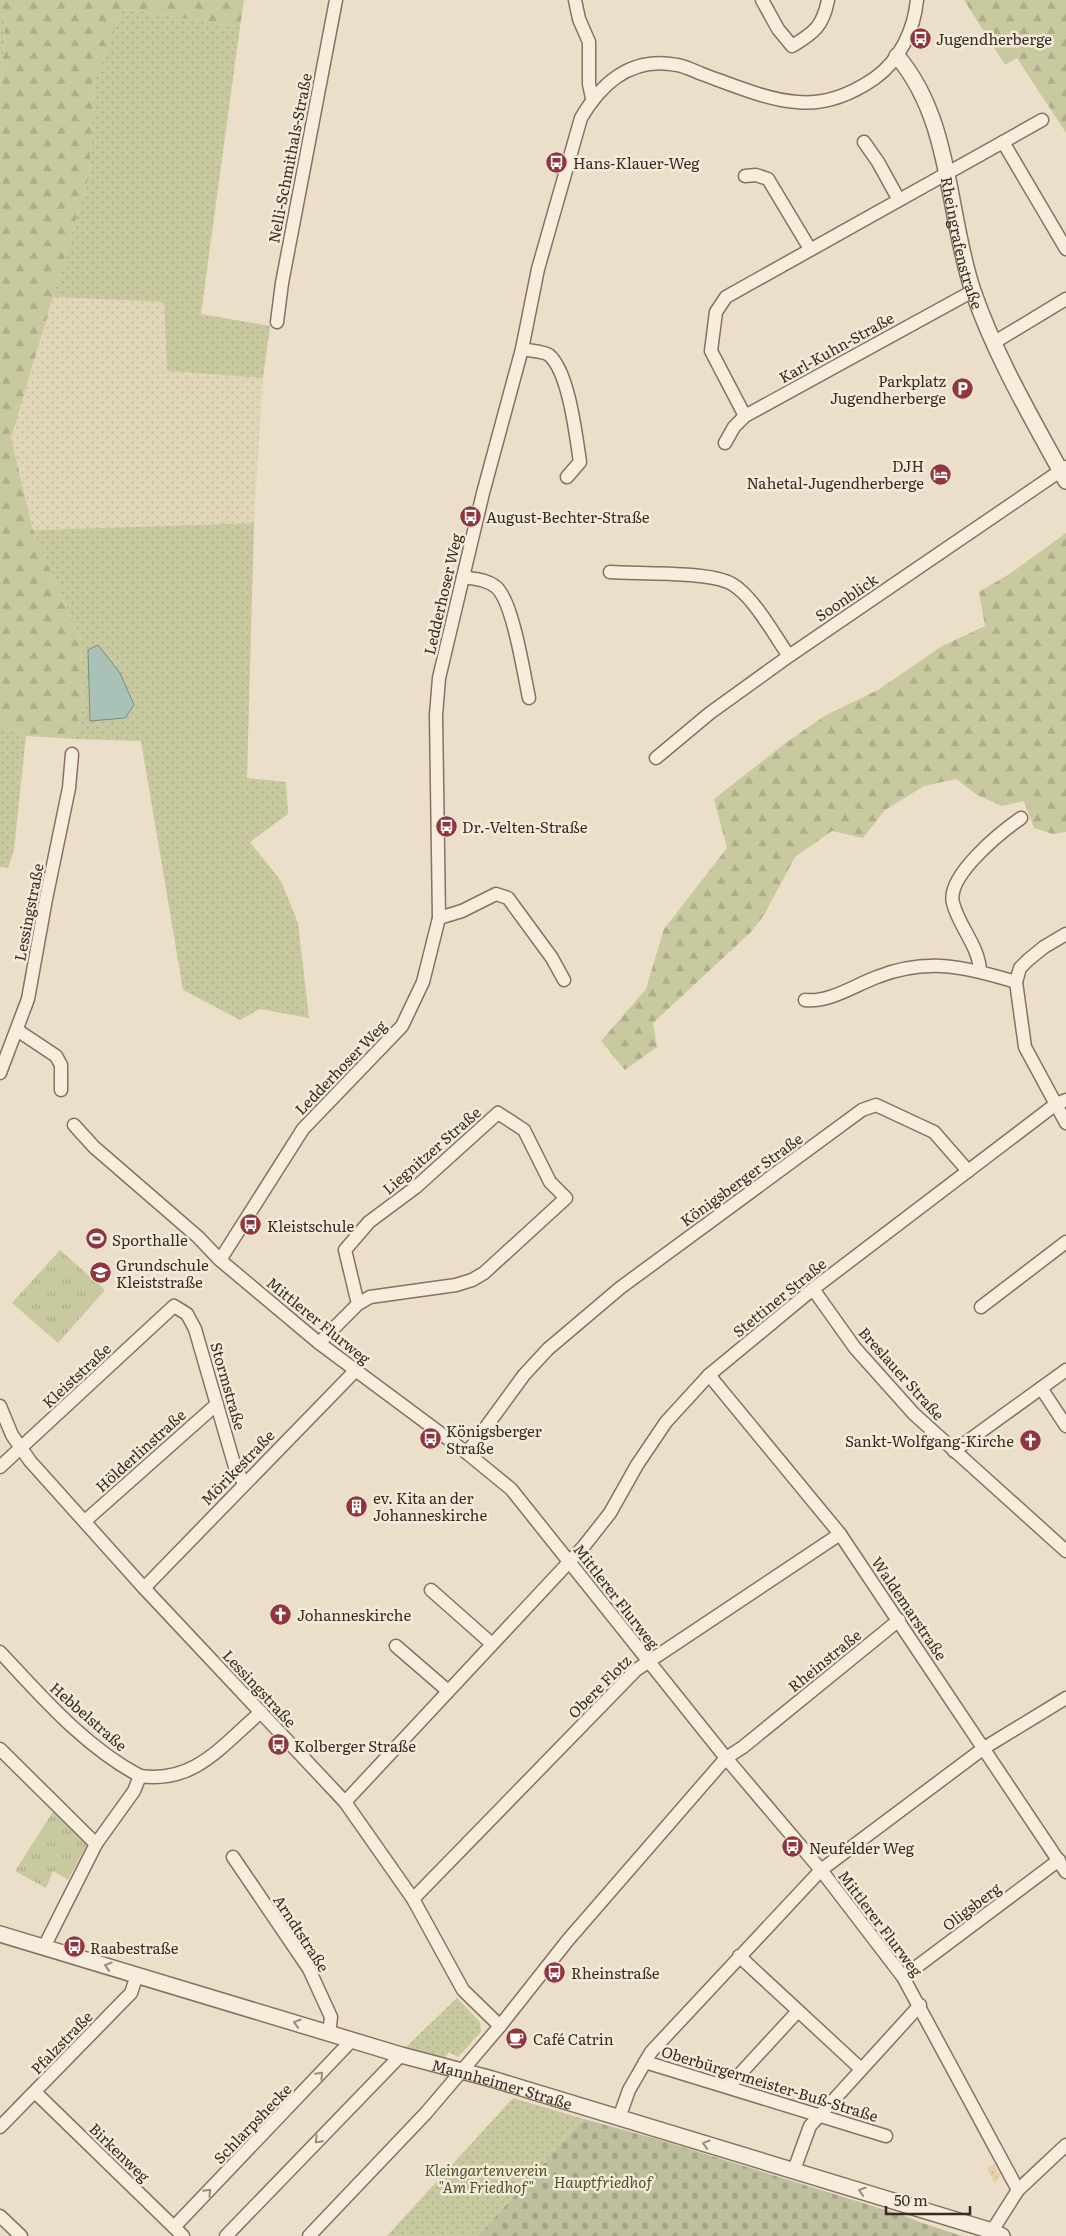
<svg xmlns="http://www.w3.org/2000/svg" width="1066" height="2236" font-family="Literata,serif">
<style>
.farmland{fill:url(#farmland-dots)}
.grass{fill:url(#grass-dots)}
.forest{fill:url(#forest-firs)}
.sand{fill:url(#sand-dots)}
.cemetery{fill:url(#cemetery-stones)}
.park{fill:url(#park-tufts)}
.water{fill:#aac1b8;stroke:#718f85}
.lines{fill:none;stroke-linecap:round;stroke-linejoin:round}
.minor-casing{stroke:#877160;stroke-width:15}
.tertiary-casing{stroke:#877160;stroke-width:18}
.minor{stroke:#f7eddd;stroke-width:12}
.tertiary{stroke:#f7eddd;stroke-width:15}
.oneway{stroke:#988c80}
.labels{text-anchor:middle;dominant-baseline:central;stroke-width:5;stroke-linejoin:round;paint-order:stroke}
.poi-label{font-size:15px;fill:#392b22;stroke:#f4ead9;text-anchor:start}
.street-label{font-size:15px;fill:#392b22;stroke:#f4ead9}
.park-label{font-size:15px;font-style:italic;fill:#4d542a;stroke:#f4ead9}
</style>
<defs>
<pattern id="farmland-dots" width="8" height="8" patternUnits="userSpaceOnUse" patternTransform="scale(1.25)"><rect width="8" height="8" fill="#e1d6b8"/><path d="M2 2h.1M6 6h.1" fill="none" stroke="#c2b89e" stroke-width="1.8" stroke-linecap="round"/></pattern>
<pattern id="grass-dots" width="8" height="8" patternUnits="userSpaceOnUse" patternTransform="scale(1.25)"><rect width="8" height="8" fill="#c8c99f"/><path d="M2 2h.1M6 6h.1" fill="none" stroke="#adad89" stroke-width="1.8" stroke-linecap="round"/></pattern>
<pattern id="forest-firs" width="22" height="20" patternUnits="userSpaceOnUse" patternTransform="scale(1.25)"><rect width="22" height="20" fill="#c8c99f"/><path d="M5 1l3.5 6h-7zM16 11l3.5 6h-7z" fill="#adad89"/></pattern>
<pattern id="sand-dots" width="8" height="8" patternUnits="userSpaceOnUse" patternTransform="scale(1.25)"><rect width="8" height="8" fill="#e5d0aa"/><path d="M2 2h.1M6 6h.1" fill="none" stroke="#c5b392" stroke-width="1.8" stroke-linecap="round"/></pattern>
<pattern id="cemetery-stones" width="16" height="16" patternUnits="userSpaceOnUse" patternTransform="scale(1.25)"><rect width="16" height="16" fill="#bebf9d"/><path d="M2 7V4a2 2 0 0 1 4 0v3zM10 15v-3a2 2 0 0 1 4 0v3z" fill="#a4a487"/></pattern>
<pattern id="park-tufts" width="24" height="20" patternUnits="userSpaceOnUse" patternTransform="scale(1.25)"><rect width="24" height="20" fill="#c8c99f"/><path d="M3 7l-1-3M5 7V3M7 7l1-3M15 17l-1-3M17 17v-4M19 17l1-3" fill="none" stroke="#adad89"/></pattern>
</defs>
<rect width="100%" height="100%" fill="#ecdfca"/>
<!-- farmland -->
<polygon class="farmland" points="53,297 164,302 167,371 263,378 254,523 33,530 11,438"/>
<!-- grass -->
<g class="grass">
<polygon points="123,9 240,27 201,314 270,326 263,378 167,371 164,302 53,297 89,176 94,83"/>
<polygon points="0,16 6,18 0,89"/>
<polygon points="254,523 247,778 286,782 288,814 250,842 281,881 298,923 309,1018 260,1009 240,1020 183,990 141,741 75,739 83,703 81,641 33,530"/>
<polygon points="0,725 26,736 14,850 8,868 0,867"/>
<polygon points="457,1998 480,2022 481,2032 458,2057 449,2052 445,2058 406,2047"/>
<polygon points="513,2098 584,2119 478,2236 387,2236"/>
</g>
<!-- forest -->
<g class="forest">
<polygon points="0,0 244,0 240,27 123,9 94,83 89,176 11,438 33,530 81,641 83,703 75,739 26,736 0,725 0,89 6,18 0,16"/>
<polygon points="964,0 1066,0 1066,133 1017,58 1005,65"/>
<polygon points="1066,533 1066,832 1053,834 1034,828 1024,801 1002,806 977,795 956,779 924,786 885,810 863,838 832,831 795,857 764,915 751,932 653,1023 657,1047 625,1070 601,1041 646,989 664,929 727,848 714,799 788,741 826,715 878,690 942,646 985,626 979,592 1011,573"/>
</g>
<!-- sand -->
<polygon class="sand" points="994,2164 1000,2175 995,2184 987,2169"/>
<!-- cemetery -->
<polygon class="cemetery" points="584,2119 660,2140 905,2216 922,2223 962,2236 478,2236"/>
<!-- park -->
<g class="park">
<polygon points="60,1250 105,1290 58,1343 12,1303"/>
<polygon points="56,1807 89,1841 68,1880 53,1871 46,1888 15,1871"/>
</g>
<!-- water -->
<polygon class="water" points="98,645 120,673 134,705 125,718 90,721 88,650"/>
<g class="lines">
<defs>
<g id="minor">
<polyline points="575,0 579,19 589,42 589,84 592,98"/>
<path d="M762 0 778 29 792 46C814 33 823 26 828 0"/>
<polyline points="864,142 878,162 899,200"/>
<polyline points="1003,142 1042,120"/>
<polyline points="745,176 756,175 768,179 810,249"/>
<polyline points="277,322 282,283 336,0"/>
<polyline points="993,343 1066,299"/>
<path d="M522 349C530 351 543 351 549 355 569 372 576 436 580 462L567 477"/>
<polyline points="745,416 711,351 716,312 726,297 1003,142 1066,249"/>
<polyline points="725,443 734,427 745,416 973,291"/>
<path d="M610 572C639 574 709 571 732 584 754 597 774 635 789 656"/>
<path d="M463 577C474 579 486 579 496 587 513 601 524 675 529 698"/>
<polyline points="656,758 710,713 789,656 1066,467"/>
<polyline points="439,918 462,911 496,894 508,898 552,958 564,980"/>
<polyline points="1066,934 1044,947 1028,960 1020,968 1016,982 1025,1047 1066,1123"/>
<path d="M980 971C979 946 959 927 953 903 946 876 1001 832 1021 818"/>
<path d="M805 1000C829 1003 855 985 877 977 928 957 966 967 1016 982"/>
<polyline points="17,1030 56,1056 61,1065 61,1090"/>
<polyline points="0,1073 28,999 46,899 69,788 72,754"/>
<polyline points="74,1125 94,1147 198,1237 220,1260 319,1343 467,1453 511,1489 726,1758 821,1870 903,1977 1018,2190"/>
<path d="M220 1260 303 1129 402 1026 423 982 439 918 436 715 439 678 483 493 522 349 538 269 581 118C602 82 632 56 677 65 685 66 694 71 702 74 730 84 767 100 797 102 826 105 852 94 875 78 900 60 914 30 917 0"/>
<polyline points="813,1289 855,1348 914,1414 1066,1551"/>
<polyline points="981,1307 1066,1242"/>
<polyline points="319,1343 358,1304 370,1297 456,1285 472,1280 484,1273 566,1198 550,1182 524,1130 498,1113 416,1187 369,1222 345,1250 358,1304"/>
<polyline points="709,1375 840,1534 1066,1872"/>
<polyline points="1041,1388 1066,1426"/>
<polyline points="0,1406 12,1435 30,1461 144,1588 345,1802 413,1899 463,1990 500,2026"/>
<polyline points="954,1451 1066,1370"/>
<polyline points="467,1453 524,1375 548,1349 620,1288 862,1110 876,1105 934,1132 968,1171"/>
<polyline points="0,1467 174,1306 187,1314 195,1329 235,1467 244,1483"/>
<polyline points="85,1521 217,1404"/>
<polyline points="144,1588 355,1371"/>
<polyline points="431,1590 492,1644"/>
<polyline points="396,1646 448,1691"/>
<path d="M0 1652C42 1697 85 1747 140 1776"/>
<polyline points="0,1749 96,1844"/>
<polyline points="345,1802 584,1546 610,1513 637,1465 666,1422 709,1375 813,1289 1056,1104 1066,1100"/>
<polyline points="233,1857 309,1969 331,2017 329,2033"/>
<polyline points="413,1899 636,1670 840,1534"/>
<path d="M44 1947 96 1844 134 1791 140 1776C195 1784 222 1745 261 1712"/>
<polyline points="739,1956 861,2069"/>
<polyline points="903,1977 1059,1860"/>
<polyline points="645,2062 886,2136"/>
<polyline points="728,2087 798,2011"/>
<polyline points="35,2092 183,2236"/>
<polyline points="619,2118 629,2090 651,2052 821,1870 984,1748 1066,1698"/>
<polyline points="0,2127 131,1993 137,1975"/>
<polyline points="794,2170 810,2126 920,2005"/>
<polyline points="0,2216 21,2236"/>
<polyline points="174,2227 352,2040"/>
<polyline points="992,2231 1018,2190 1066,2145"/>
<polyline points="226,2236 401,2055"/>
<polyline points="309,2236 426,2113 500,2026 568,1940 726,1758 743,1747 899,1620"/>
</g>
<g id="tertiary">
<path id="s1" d="M897 56C952 120 947 214 973 291 996 358 1033 420 1066 481"/>
<path id="s2" d="M0 1934 401 2055 492 2079 992 2231 1002 2236"/>
</g>
</defs>
<!-- minor casing -->
<use href="#minor" class="minor-casing"/>
<!-- tertiary casing -->
<use href="#tertiary" class="tertiary-casing"/>
<!-- minor -->
<use href="#minor" class="minor"/>
<!-- tertiary -->
<use href="#tertiary" class="tertiary"/>
</g>
<!-- one-way arrows -->
<defs><path id="oneway-chevron" d="M-2-3.5L2.5 0L-2 3.5" fill="none" stroke-width="1.6" stroke-linecap="round" stroke-linejoin="round" transform="scale(1.25)"/></defs>
<g class="oneway">
<use href="#oneway-chevron" transform="translate(108 1966) rotate(-163)"/>
<use href="#oneway-chevron" transform="translate(297 2023) rotate(-163)"/>
<use href="#oneway-chevron" transform="translate(320 2075) rotate(-46)"/>
<use href="#oneway-chevron" transform="translate(318 2140) rotate(134)"/>
<use href="#oneway-chevron" transform="translate(706 2144) rotate(-163)"/>
<use href="#oneway-chevron" transform="translate(862 2191) rotate(-163)"/>
<use href="#oneway-chevron" transform="translate(208 2192) rotate(-46)"/>
</g>
<!-- icons -->
<defs>
<symbol id="bus-disc" viewBox="-11 -11 22 22"><circle r="9.5" fill="#91353e" stroke="#f4ead9"/><path d="M-5-6H5V4H4V6H2V4H-2V6H-4V4H-5ZM-3.5-4V0h7V-4ZM-3.5 1.2v1.5H-2V1.2ZM2 1.2v1.5H3.5V1.2Z" fill="#fff"/></symbol>
<symbol id="parking-disc" viewBox="-11 -11 22 22"><circle r="9.5" fill="#91353e" stroke="#f4ead9"/><path d="M-3.5-5.5H1a3.5 3.5 0 0 1 0 7H-1V5.5H-3.5ZM-1-3.4V-.6H.8a1.4 1.4 0 0 0 0-2.8Z" fill="#fff"/></symbol>
<symbol id="hotel-disc" viewBox="-11 -11 22 22"><circle r="9.5" fill="#91353e" stroke="#f4ead9"/><path d="M-6-4.5h1.5V1H6V5H4.5V3h-9V5H-6ZM-4 0a1.8 1.8 0 1 1 3.6 0ZM.5 0V-2.5h3Q6-2.5 6 0Z" fill="#fff"/></symbol>
<symbol id="stadium-disc" viewBox="-11 -11 22 22"><circle r="9.5" fill="#91353e" stroke="#f4ead9"/><path d="M0-5a6.5 5 0 1 0 0 10a6.5 5 0 1 0 0-10ZM-3.5-1.8h7v3.6h-7Z" fill="#fff"/></symbol>
<symbol id="school-disc" viewBox="-11 -11 22 22"><circle r="9.5" fill="#91353e" stroke="#f4ead9"/><path d="M0-5L7-2L0 1L-7-2ZM-4 1L0 2.5L4 1V4Q0 6-4 4Z" fill="#fff"/></symbol>
<symbol id="church-disc" viewBox="-11 -11 22 22"><circle r="9.5" fill="#91353e" stroke="#f4ead9"/><path d="M-1.2-6h2.4v3.5h3.3v2.4h-3.3V6h-2.4V-.1h-3.3v-2.4h3.3Z" fill="#fff"/></symbol>
<symbol id="building-disc" viewBox="-11 -11 22 22"><circle r="9.5" fill="#91353e" stroke="#f4ead9"/><path d="M-4-6H4V6H1V3H-1V6H-4ZM-2.5-4.3h1.7v1.8h-1.7ZM.8-4.3h1.7v1.8H.8ZM-2.5-1h1.7V.8h-1.7ZM.8-1h1.7V.8H.8Z" fill="#fff"/></symbol>
<symbol id="cafe-disc" viewBox="-11 -11 22 22"><circle r="9.5" fill="#91353e" stroke="#f4ead9"/><path d="M-5.5-4.5H6V0H3Q3 3.5 0 3.5H-2.5Q-5.5 3.5-5.5 0ZM3-3.2v2h1.7v-2ZM-6 4.5H4V6H-6Z" fill="#fff"/></symbol>
</defs>
<g fill-rule="evenodd">
<use href="#bus-disc" x="908" y="26" width="25" height="25"/>
<use href="#bus-disc" x="544" y="150" width="25" height="25"/>
<use href="#parking-disc" x="950" y="376" width="25" height="25"/>
<use href="#hotel-disc" x="928" y="462" width="25" height="25"/>
<use href="#bus-disc" x="458" y="504" width="25" height="25"/>
<use href="#bus-disc" x="434" y="814" width="25" height="25"/>
<use href="#bus-disc" x="238" y="1212" width="25" height="25"/>
<use href="#stadium-disc" x="84" y="1226" width="25" height="25"/>
<use href="#school-disc" x="88" y="1260" width="25" height="25"/>
<use href="#bus-disc" x="418" y="1426" width="25" height="25"/>
<use href="#church-disc" x="1018" y="1428" width="25" height="25"/>
<use href="#building-disc" x="344" y="1494" width="25" height="25"/>
<use href="#church-disc" x="268" y="1602" width="25" height="25"/>
<use href="#bus-disc" x="266" y="1732" width="25" height="25"/>
<use href="#bus-disc" x="780" y="1834" width="25" height="25"/>
<use href="#bus-disc" x="62" y="1934" width="25" height="25"/>
<use href="#bus-disc" x="542" y="1960" width="25" height="25"/>
<use href="#cafe-disc" x="504" y="2026" width="25" height="25"/>
</g>
<g class="labels">
<!-- poi labels -->
<g class="poi-label">
<text x="936" y="38">Jugendherberge</text>
<text x="573" y="162">Hans-Klauer-Weg</text>
<text x="946" y="380" text-anchor="end">Parkplatz<tspan x="946" dy="17">Jugendherberge</tspan></text>
<text x="924" y="465" text-anchor="end">DJH<tspan x="924" dy="17">Nahetal-Jugendherberge</tspan></text>
<text x="486" y="516">August-Bechter-Straße</text>
<text x="462" y="826">Dr.-Velten-Straße</text>
<text x="267" y="1225">Kleistschule</text>
<text x="112" y="1239">Sporthalle</text>
<text x="116" y="1264">Grundschule<tspan x="116" dy="17">Kleiststraße</tspan></text>
<text x="446" y="1430">Königsberger<tspan x="446" dy="17">Straße</tspan></text>
<text x="1014" y="1440" text-anchor="end">Sankt-Wolfgang-Kirche</text>
<text x="373" y="1497">ev. Kita an der<tspan x="373" dy="17">Johanneskirche</tspan></text>
<text x="297" y="1614">Johanneskirche</text>
<text x="294" y="1745">Kolberger Straße</text>
<text x="809" y="1847">Neufelder Weg</text>
<text x="90" y="1947">Raabestraße</text>
<text x="571" y="1972">Rheinstraße</text>
<text x="533" y="2038">Café Catrin</text>
</g>
<!-- street labels -->
<g class="street-label">
<text transform="translate(289 158) rotate(-79)">Nelli-Schmithals-Straße</text>
<text stroke="none"><textPath href="#s1" startOffset="200">Rheingrafenstraße</textPath></text>
<text transform="translate(836 347) rotate(-29)">Karl-Kuhn-Straße</text>
<text transform="translate(442 594) rotate(-77)">Ledderhoser Weg</text>
<text transform="translate(846 597) rotate(-34)">Soonblick</text>
<text transform="translate(28 912) rotate(-79)">Lessingstraße</text>
<text transform="translate(340 1067) rotate(-46)">Ledderhoser Weg</text>
<text transform="translate(431 1150) rotate(-41)">Liegnitzer Straße</text>
<text transform="translate(741 1179) rotate(-36)">Königsberger Straße</text>
<text transform="translate(779 1297) rotate(-39)">Stettiner Straße</text>
<text transform="translate(319 1320) rotate(39)">Mittlerer Flurweg</text>
<text transform="translate(902 1373) rotate(48)">Breslauer Straße</text>
<text transform="translate(76 1375) rotate(-43)">Kleiststraße</text>
<text transform="translate(229 1386) rotate(74)">Stormstraße</text>
<text transform="translate(140 1450) rotate(-42)">Hölderlinstraße</text>
<text transform="translate(237 1467) rotate(-46)">Mörikestraße</text>
<text transform="translate(617 1596) rotate(52)">Mittlerer Flurweg</text>
<text transform="translate(910 1608) rotate(56)">Waldemarstraße</text>
<text transform="translate(824 1660) rotate(-39)">Rheinstraße</text>
<text transform="translate(599 1686) rotate(-45)">Obere Flotz</text>
<text transform="translate(260 1688) rotate(47)">Lessingstraße</text>
<text transform="translate(89 1716) rotate(41)">Hebbelstraße</text>
<text transform="translate(971 1906) rotate(-37)">Oligsberg</text>
<text transform="translate(881 1923) rotate(53)">Mittlerer Flurweg</text>
<text transform="translate(302 1933) rotate(57)">Arndtstraße</text>
<text transform="translate(61 2042) rotate(-46)">Pfalzstraße</text>
<text transform="translate(770 2083) rotate(17)">Oberbürgermeister-Buß-Straße</text>
<text stroke="none"><textPath href="#s2" startOffset="524">Mannheimer Straße</textPath></text>
<text transform="translate(252 2123) rotate(-46)">Schlarpshecke</text>
<text transform="translate(120 2152) rotate(44)">Birkenweg</text>
</g>
<!-- park labels -->
<g class="park-label">
<text x="486" y="2169">Kleingartenverein<tspan x="486" dy="17">"Am Friedhof"</tspan></text>
<text x="603" y="2181">Hauptfriedhof</text>
</g>
</g>
<!-- scale -->
<path d="M886 2206v8h84v-8" fill="none" stroke="#392b22" stroke-width="2.5"/>
<text x="894" y="2206" font-size="15" fill="#392b22" stroke="#f4ead9" stroke-width="4" paint-order="stroke">50 m</text>
</svg>
